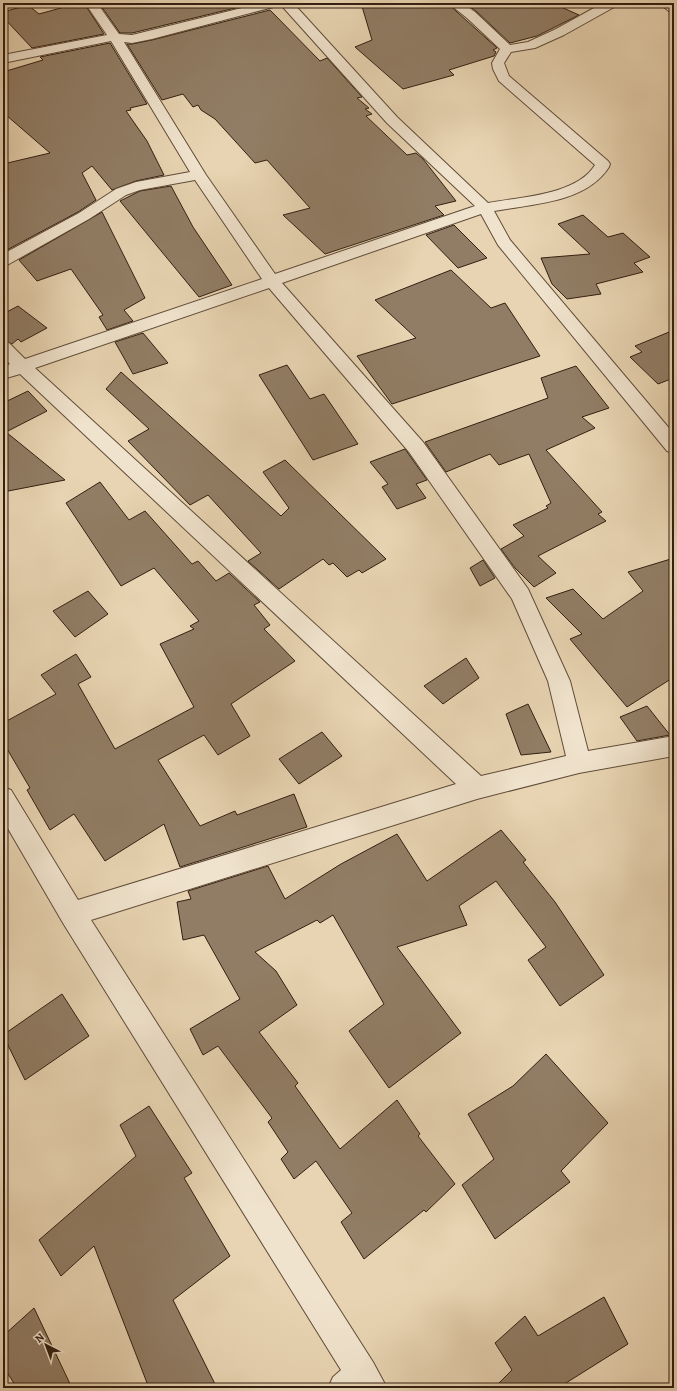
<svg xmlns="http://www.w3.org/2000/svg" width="677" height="1391" font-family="Alegreya,serif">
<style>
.building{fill:#917d65;stroke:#321f11}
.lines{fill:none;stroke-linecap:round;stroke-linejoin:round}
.minor-casing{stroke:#604c39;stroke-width:2}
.minor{fill:#f0e3cd;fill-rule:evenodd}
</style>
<rect width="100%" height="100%" fill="#e8d4b2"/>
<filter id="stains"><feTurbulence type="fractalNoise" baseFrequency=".005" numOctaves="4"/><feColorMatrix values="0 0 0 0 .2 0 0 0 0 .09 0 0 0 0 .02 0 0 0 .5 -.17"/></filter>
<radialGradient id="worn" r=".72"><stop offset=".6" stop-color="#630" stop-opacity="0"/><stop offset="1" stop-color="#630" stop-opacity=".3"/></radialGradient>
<!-- building -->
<g class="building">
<polygon points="79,3 84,3 104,34 32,48 3,17 3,12 28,5 39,14"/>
<polygon points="99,3 256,3 132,33 120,33"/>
<polygon points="361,3 447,3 497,48 493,50 496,52 494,56 449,70 454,75 403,89 355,47 372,40"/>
<polygon points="465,3 552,3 579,15 537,36 510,43 476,11"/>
<polygon points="270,10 320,61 327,58 362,97 357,98 369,108 365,109 372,114 366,116 407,155 416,153 423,159 456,201 435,206 444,215 325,254 283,215 310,208 267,160 255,163 215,119 201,110 198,105 193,107 183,94 162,100 127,44 132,44 152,40"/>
<polygon points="110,43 147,104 130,108 131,110 126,111 147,141 164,175 136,181 112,190 92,166 82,173 96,200 78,212 3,252 3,164 50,153 6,115 3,110 3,72 43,60 40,57"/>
<polygon points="171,186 193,227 232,285 199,297 120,201 140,191"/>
<polygon points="102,212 145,298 124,310 133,321 107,330 99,317 103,315 71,269 37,281 19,260"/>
<polygon points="583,215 608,237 623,233 650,257 634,263 643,272 596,284 601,294 567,299 552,284 541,258 590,254 558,224"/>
<polygon points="454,225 487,258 458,268 426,235"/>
<polygon points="451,270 491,308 505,303 540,356 392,404 357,356 416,338 375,300"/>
<polygon points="18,306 47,328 21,342 18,339 12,344 3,340 3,314"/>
<polygon points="674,330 674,381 671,379 658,384 630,357 642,352 635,346"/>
<polygon points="143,333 168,363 133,374 115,342"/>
<polygon points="287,365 310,399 324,394 358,444 313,460 259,375"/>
<polygon points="576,366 609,408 582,417 595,428 546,450 602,512 598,514 606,521 538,556 556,573 534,587 515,568 501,549 524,536 513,525 548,508 546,506 551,503 529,454 499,465 490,454 446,472 425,442 548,398 541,378"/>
<polygon points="121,372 281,516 289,508 263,472 285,460 386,559 362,573 359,570 347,577 333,563 329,565 323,559 279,589 248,561 261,553 208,495 190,505 128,441 149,429 106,389"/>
<polygon points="28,391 47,411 6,432 65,480 3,492 3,403"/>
<polygon points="405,449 427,480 416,484 426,498 397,509 382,487 388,484 370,462"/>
<polygon points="100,482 129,520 145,511 192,564 198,561 216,581 229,573 260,602 254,605 270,625 264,629 295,661 231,704 250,736 218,755 204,735 158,760 200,826 235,811 237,815 294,794 307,827 180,867 164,824 105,861 74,814 50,830 27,790 30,788 3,742 3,723 56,694 41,675 76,654 91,677 78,684 115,749 194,707 160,644 194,629 190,626 199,621 154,568 121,586 66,503"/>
<polygon points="674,558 674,677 627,707 570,639 582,634 546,598 573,589 603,619 643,591 628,572"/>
<polygon points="483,560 495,578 480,586 470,568"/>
<polygon points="88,591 108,614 75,637 53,611"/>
<polygon points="466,658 479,678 443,704 424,686"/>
<polygon points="528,704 551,752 521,755 506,714"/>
<polygon points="647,706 670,735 637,741 620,717"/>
<polygon points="322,732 342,756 299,784 279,759"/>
<polygon points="501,830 526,860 523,862 555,902 604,975 560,1006 528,960 546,947 496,881 459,906 467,925 397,947 461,1033 389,1088 349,1031 384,1004 333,915 320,923 317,920 255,952 276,971 297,1005 259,1032 298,1083 295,1086 340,1149 397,1100 420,1134 418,1136 455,1184 426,1212 424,1210 364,1259 341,1222 352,1213 316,1161 294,1179 281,1159 288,1152 268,1122 272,1118 218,1046 203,1055 190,1029 240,999 204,935 183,940 177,902 191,899 188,891 268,866 285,899 341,864 397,834 427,881"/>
<polygon points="62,994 89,1036 25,1080 3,1035"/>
<polygon points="546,1054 608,1123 561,1171 570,1182 495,1239 462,1185 494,1159 468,1114 513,1086"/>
<polygon points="149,1106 192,1173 184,1178 230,1256 173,1300 217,1388 149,1388 94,1246 61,1276 39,1240 136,1156 120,1125"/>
<polygon points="604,1297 628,1344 558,1388 494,1388 512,1370 495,1343 525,1316 538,1336"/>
<polygon points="34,1308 72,1388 17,1388 3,1366 3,1336"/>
</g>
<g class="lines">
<defs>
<g id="minor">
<path d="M85 3H97L119 34 132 35 262 3H293L397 117 488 203C520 197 577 195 595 165L499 81 493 69 492 63 500 49 467 18 448 3H462L475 12 510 45 528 42 556 29 603 3H618L616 6 564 35 535 48 511 52 504 63 509 76 608 161 610 164 609 167C586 203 532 204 494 211L510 240 674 434V453L667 451 498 245 481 214 282 283 423 442 528 589 570 681 588 751 674 736V756L579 773 477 799 91 920 373 1362 387 1388H328L333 1377 341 1370 63 923 3 820V787L11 790 78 900 456 784 20 374 3 379V367L10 364 3 357V341L9 343 25 359 262 279 195 180 140 190 126 195 89 219 9 264 3 266V254L79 213 116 189 136 182 190 172 111 41 3 63V55L107 35ZM281 5 387 123 475 206 275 274 206 175 124 42 132 43 152 39ZM269 288 409 452 512 599 548 681 566 756 481 776 35 368Z"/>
<polygon points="659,3 673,3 674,13 670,12"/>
</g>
</defs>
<!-- minor casing -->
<use href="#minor" class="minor-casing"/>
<!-- minor -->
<use href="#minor" class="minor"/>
</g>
<!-- margin -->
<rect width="677" height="1391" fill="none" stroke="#e8d4b2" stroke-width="16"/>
<rect x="4" y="4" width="669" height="1383" fill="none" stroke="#321f11" stroke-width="2"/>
<rect x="8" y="8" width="661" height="1375" fill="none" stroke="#321f11"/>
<!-- north arrow -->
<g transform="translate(46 1345) rotate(318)" stroke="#f0e3cd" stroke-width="3" paint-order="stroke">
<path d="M0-3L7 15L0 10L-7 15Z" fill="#321f11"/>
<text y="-6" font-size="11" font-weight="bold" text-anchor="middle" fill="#321f11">N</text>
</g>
<rect width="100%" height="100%" filter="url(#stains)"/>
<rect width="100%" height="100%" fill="url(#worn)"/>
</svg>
